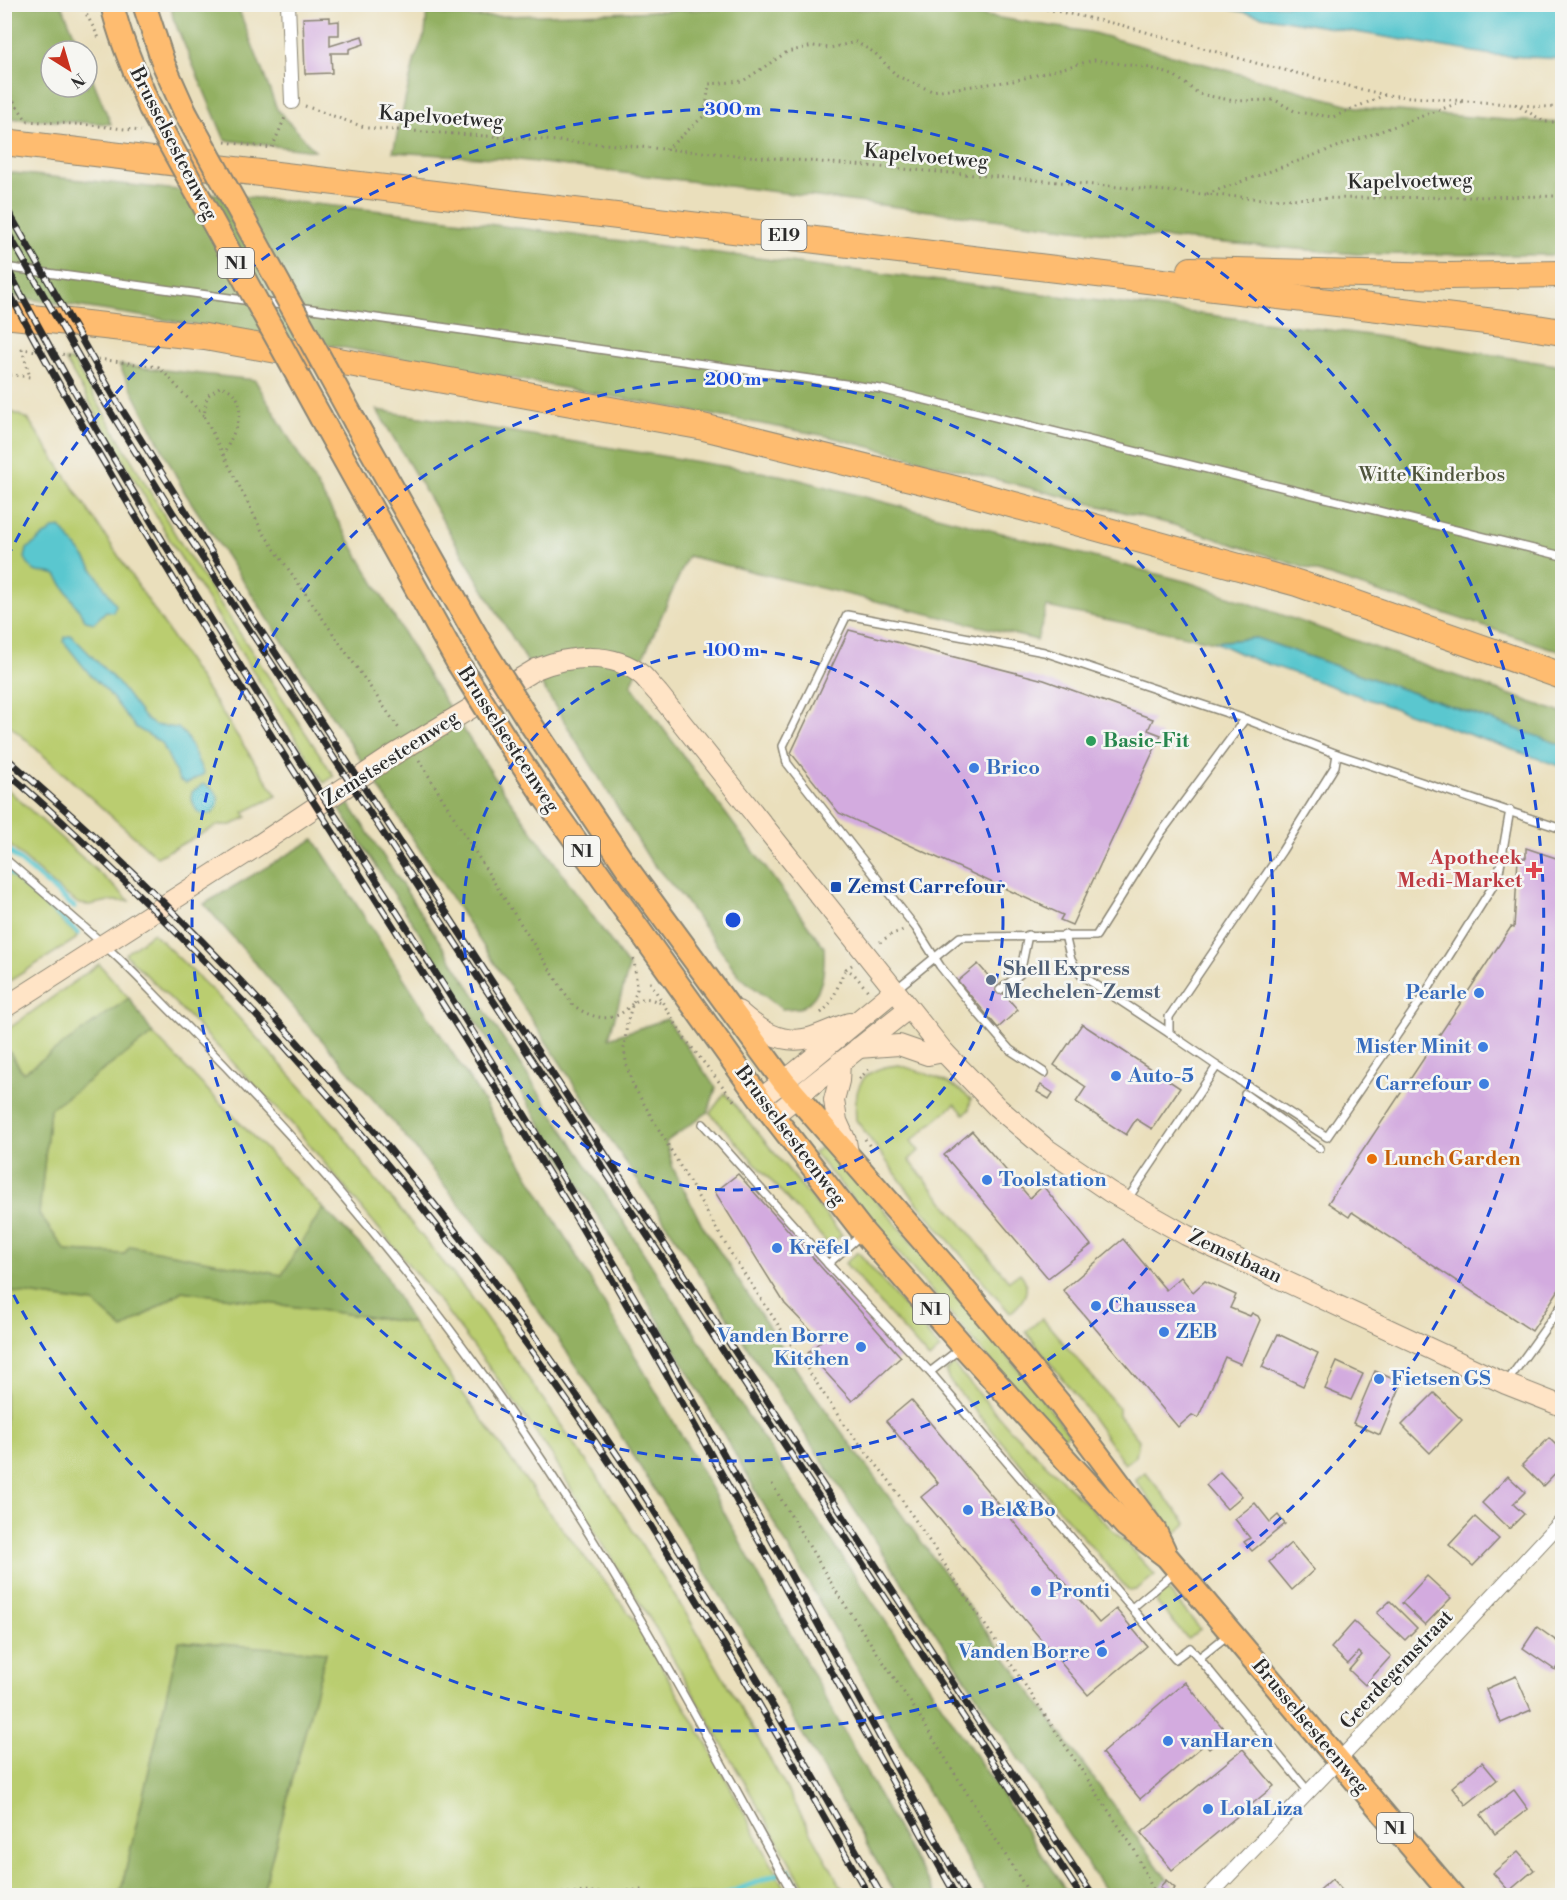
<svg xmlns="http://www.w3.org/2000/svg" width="1567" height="1900" font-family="'Libre Bodoni',serif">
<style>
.green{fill:#bacd70;stroke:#727c4e;stroke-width:1.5}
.forest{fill:#93b062;stroke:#5f6e46;stroke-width:1.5}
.water{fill:#5ac7cf;stroke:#42797d;stroke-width:1.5}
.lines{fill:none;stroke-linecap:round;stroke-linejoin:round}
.stream{stroke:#5ac7cf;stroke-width:5}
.building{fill:#d3abdf}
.lane-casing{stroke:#8a8574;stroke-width:10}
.street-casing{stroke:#8a8574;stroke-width:16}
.secondary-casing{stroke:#8a8574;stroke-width:22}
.primary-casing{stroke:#8a8574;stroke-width:26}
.highway-casing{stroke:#8a8574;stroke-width:28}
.path{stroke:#8a8574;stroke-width:3;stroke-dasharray:1.5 4.5;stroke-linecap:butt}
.lane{stroke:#fff;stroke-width:7}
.street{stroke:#fff;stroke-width:14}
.secondary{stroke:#ffe4c6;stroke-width:20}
.primary{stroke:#febc70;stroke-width:22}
.highway{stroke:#febc70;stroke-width:26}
.rail-casing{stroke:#2b2b2b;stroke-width:7}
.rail{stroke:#f6f6f2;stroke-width:4.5;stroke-dasharray:14;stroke-linecap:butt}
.primary-bridge-casing{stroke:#8a8574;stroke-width:26;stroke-linecap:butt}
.primary-bridge{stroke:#febc70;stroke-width:22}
.ring{fill:none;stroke:#1d4ed8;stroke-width:3;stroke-dasharray:10 8}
.leisure-dot{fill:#2e9e5b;stroke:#f6f6f2;stroke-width:2}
.shop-dot{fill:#3f7fe0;stroke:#f6f6f2;stroke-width:2}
.health-dot{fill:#e0444e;stroke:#f6f6f2;stroke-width:2}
.transit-dot{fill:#1a4fb4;stroke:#f6f6f2;stroke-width:2}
.service-dot{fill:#5c6f8a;stroke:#f6f6f2;stroke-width:2}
.food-dot{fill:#e8710a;stroke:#f6f6f2;stroke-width:2}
.labels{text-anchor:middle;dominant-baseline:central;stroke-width:5;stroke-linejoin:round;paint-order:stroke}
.shield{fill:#f6f6f2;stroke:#686867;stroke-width:1.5}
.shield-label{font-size:18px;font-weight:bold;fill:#2b2b2b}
.street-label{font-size:20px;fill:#2b2b2b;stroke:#f6f6f2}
.park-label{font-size:20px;fill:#4f543c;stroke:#f6f6f2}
.leisure-label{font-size:20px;font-weight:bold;fill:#27864d;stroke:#f6f6f2;text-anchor:start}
.shop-label{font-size:20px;font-weight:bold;fill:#366cbe;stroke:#f6f6f2;text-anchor:start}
.health-label{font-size:20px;font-weight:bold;fill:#be3a42;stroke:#f6f6f2;text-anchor:end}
.transit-label{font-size:20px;font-weight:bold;fill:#164399;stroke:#f6f6f2;text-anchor:start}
.service-label{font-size:20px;font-weight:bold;fill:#4e5e75;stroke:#f6f6f2;text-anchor:start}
.food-label{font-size:20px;font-weight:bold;fill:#c56008;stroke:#f6f6f2;text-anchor:start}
.centre{fill:#1d4ed8;stroke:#f6f6f2;stroke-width:3}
.ring-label{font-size:18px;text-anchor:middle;font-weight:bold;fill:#1d4ed8;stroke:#f6f6f2;stroke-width:5;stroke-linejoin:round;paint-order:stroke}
</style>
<rect width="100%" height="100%" fill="#f6f6f2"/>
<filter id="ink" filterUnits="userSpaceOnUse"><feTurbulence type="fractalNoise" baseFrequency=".0167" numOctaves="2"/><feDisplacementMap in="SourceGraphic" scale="12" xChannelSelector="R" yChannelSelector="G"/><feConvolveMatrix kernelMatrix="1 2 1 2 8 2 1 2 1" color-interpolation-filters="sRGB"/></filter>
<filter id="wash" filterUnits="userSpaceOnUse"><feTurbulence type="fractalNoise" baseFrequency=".008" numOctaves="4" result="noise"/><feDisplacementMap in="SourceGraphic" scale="24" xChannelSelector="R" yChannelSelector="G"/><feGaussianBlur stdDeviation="1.35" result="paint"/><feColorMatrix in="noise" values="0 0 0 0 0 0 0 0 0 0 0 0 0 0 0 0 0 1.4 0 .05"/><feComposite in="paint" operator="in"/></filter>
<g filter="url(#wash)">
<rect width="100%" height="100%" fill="#eadfbc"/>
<!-- green -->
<g class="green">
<polygon points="65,360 73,361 181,544 334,776 324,783 174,547"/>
<polygon points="5,409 28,419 277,796 244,812 247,817 232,825 219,825 157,857 5,721"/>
<polygon points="5,787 130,901 109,901 89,905 79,904 56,887 5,841"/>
<polygon points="4,870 77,935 76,939 5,984"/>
<polygon points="153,933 229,1007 337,1127 363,1164 470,1295 610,1495 688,1617 757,1736 846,1895 809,1895 655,1627 597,1535 552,1455 497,1378 442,1305 293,1125 190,1018 125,954"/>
<polygon points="99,964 129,998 23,1073 5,1045 4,1032"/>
<polygon points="153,1034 323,1208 282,1275 130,1246 124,1254 66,1251 39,1214 50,1109"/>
<path d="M899 1065C927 1074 948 1079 971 1099L969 1110 964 1114 955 1104 911 1141 919 1151 909 1160 1009 1281 1020 1273C1033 1288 1024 1302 1010 1313L918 1204 856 1120C853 1084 862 1068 899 1065Z"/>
<polygon points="725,1093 842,1235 829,1245 710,1113"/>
<polygon points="827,1142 1030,1383 1067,1431 1068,1434 1062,1439 983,1352 814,1153"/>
<polygon points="858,1252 940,1349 929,1359 845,1263"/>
<polygon points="5,1291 94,1303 123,1329 182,1291 412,1323 543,1504 635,1621 715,1758 788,1895 262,1895 326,1653 179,1641 120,1895 5,1896"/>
<polygon points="1042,1318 1119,1408 1119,1415 1139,1440 1136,1456 1125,1464 1083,1405 1026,1332"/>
<polygon points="953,1364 1010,1429 1123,1540 1155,1575 1136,1590 1129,1591 948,1379 946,1371"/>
<polygon points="1145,1472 1187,1524 1175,1534 1135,1480"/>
<polygon points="1168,1590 1200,1629 1188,1639 1157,1603 1158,1597"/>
</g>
<!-- forest -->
<g class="forest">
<polygon points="4,5 62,5 81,51 51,51 51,87 87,87 87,66 111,124 5,118"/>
<polygon points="171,5 237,5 277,109 315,151 225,140 173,18"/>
<polygon points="757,7 954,11 1090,32 1361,108 1506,120 1562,123 1562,255 1357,254 1106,233 511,159 393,152 415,58 425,34 427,13 473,17 607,13"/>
<polygon points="4,172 392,212 1369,335 1562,366 1562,652 1174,525 827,436 340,347 5,295"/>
<polygon points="119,365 255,380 430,678 502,789 629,967 609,1038 667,1019 716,1088 708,1112 666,1142 673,1168 701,1223 798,1372 1177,1893 1172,1895 1108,1895 185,493"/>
<path d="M377 410 785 476 1188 582 1562 713V745L1256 638 1215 642 1047 607 1037 640 688 556 631 685 824 947C825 969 824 995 802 1007 797 1009 788 1008 782 1009L740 977 683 898 650 860 498 614Z"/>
<polygon points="349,804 620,1216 744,1410 1069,1895 987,1895 613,1241 504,1065 340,810"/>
<polygon points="314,839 486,1105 580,1262 686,1443 911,1854 936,1895 896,1895 746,1637 585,1378 504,1261 411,1143 204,904"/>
<polygon points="129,998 153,1034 50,1109 39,1214 66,1251 124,1254 130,1246 282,1275 323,1208 380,1265 412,1323 182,1291 123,1329 94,1303 5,1291 5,1045 23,1073"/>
<polygon points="179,1641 326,1652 262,1895 120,1895"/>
</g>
<!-- water -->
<g class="water">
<polygon points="1214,5 1562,5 1562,59 1492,55 1261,16"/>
<path d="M60 527 86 559 116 605 113 612 106 611 94 623 86 621 56 575C39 567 38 582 25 558L27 549 53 529Z"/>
<polygon points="71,635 118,683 143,716 154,725 178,728 186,736 204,774 186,784 179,780 162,743 135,727 107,691 91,676 64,642 65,637"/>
<polygon points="1256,638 1562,745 1562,767 1248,657 1215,642"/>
<path d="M203 784C232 794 214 824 198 812 195 809 193 802 191 799L192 792Z"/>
</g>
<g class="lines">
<!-- stream -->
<g class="stream">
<polyline points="4,847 74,907"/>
<polyline points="4,867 78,933"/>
<polyline points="721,1896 788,1870 802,1896"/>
</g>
</g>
<g id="blocks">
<!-- building -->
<g class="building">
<polygon points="330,17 330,22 339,21 339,35 330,35 330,46 362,36 364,44 349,49 349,53 331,53 332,73 305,74 303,18"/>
<polygon points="849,630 1044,680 1153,719 1148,730 1161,735 1072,925 1060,920 1063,915 839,813 791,753"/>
<polygon points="1526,848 1562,860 1562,1285 1532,1331 1352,1212 1349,1217 1328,1203 1501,942 1511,927 1514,928 1518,858 1526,858"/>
<polygon points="978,964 1018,1010 998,1028 958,981"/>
<polygon points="1082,1024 1180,1088 1152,1129 1136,1119 1126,1135 1076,1102 1086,1087 1054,1065"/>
<polygon points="1041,1085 1053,1093 1049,1099 1037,1092"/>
<polygon points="972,1131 1030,1198 1043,1186 1091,1245 1048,1278 944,1155"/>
<polygon points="738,1174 901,1357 852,1401 808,1353 821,1341 785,1304 715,1192"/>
<polygon points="1123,1239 1166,1290 1181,1277 1193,1292 1205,1281 1236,1295 1230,1308 1250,1316 1252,1313 1258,1316 1260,1320 1241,1364 1225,1357 1198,1418 1192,1415 1178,1427 1063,1290"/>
<polygon points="1278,1334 1318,1353 1303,1386 1262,1367"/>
<polygon points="1337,1362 1363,1374 1351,1400 1325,1389"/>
<polygon points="1375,1371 1402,1383 1380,1435 1353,1423"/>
<polygon points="1434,1393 1462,1420 1430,1453 1402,1425"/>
<polygon points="911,1400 1099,1623 1116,1609 1147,1646 1088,1695 921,1497 938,1483 886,1421"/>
<polygon points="1549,1438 1562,1451 1562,1466 1543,1486 1522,1465"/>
<polygon points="1220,1472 1242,1496 1227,1509 1206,1485"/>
<polygon points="1508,1476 1525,1492 1513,1504 1524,1514 1509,1529 1482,1503"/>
<polygon points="1255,1503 1270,1522 1278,1515 1285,1524 1252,1551 1244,1542 1250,1538 1235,1519"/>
<polygon points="1475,1517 1499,1539 1473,1566 1449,1545"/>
<polygon points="1291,1543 1314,1570 1292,1590 1269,1562"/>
<polygon points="1427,1576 1451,1598 1425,1625 1402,1603"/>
<polygon points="1390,1601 1417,1628 1405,1640 1377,1613"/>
<polygon points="1354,1622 1391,1656 1365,1685 1349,1670 1362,1655 1359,1652 1348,1664 1331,1648"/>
<polygon points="1537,1627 1562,1645 1562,1660 1555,1670 1523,1648"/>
<polygon points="1516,1676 1531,1710 1501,1723 1486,1689"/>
<polygon points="1185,1682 1223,1728 1220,1732 1224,1737 1209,1749 1205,1744 1140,1799 1102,1753"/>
<polygon points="1243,1749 1274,1786 1172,1870 1141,1833"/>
<polygon points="1482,1762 1497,1780 1466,1805 1452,1787"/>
<polygon points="1514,1790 1528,1809 1495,1834 1481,1815"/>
<polygon points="1518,1852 1534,1870 1509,1891 1493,1873"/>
<polygon points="1332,1879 1347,1896 1313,1896"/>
<polygon points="1166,1880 1175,1888 1168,1895 1160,1887"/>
</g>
</g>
</g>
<g filter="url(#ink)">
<use href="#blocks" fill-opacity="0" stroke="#8a8574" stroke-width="1.5"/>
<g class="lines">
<defs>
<g id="lane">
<polyline points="4,267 251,301"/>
<polyline points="262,302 287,306"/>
<polyline points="298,307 881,389 1562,556"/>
<polyline points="1337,754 1562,829"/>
<path d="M4 858C41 890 78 921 114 954 138 976 160 1001 184 1024 294 1134 396 1253 487 1380 604 1543 698 1720 794 1896"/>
<polyline points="1065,935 1071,960 1081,975 1169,1033"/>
<polyline points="895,990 960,937 1096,936 1161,833 1245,719 1337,754 1335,766 1282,851 1169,1017 1169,1033 1217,1066 1127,1200"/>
<polyline points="1000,990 1020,974 1028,935"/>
<polyline points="1217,1066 1327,1137 1423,997 1498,878 1510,810"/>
<polyline points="1045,1073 1010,1050 976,1011 940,966 916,928 787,763 783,746 847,615 1044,652 1245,719"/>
<polyline points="1245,1094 1320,1148"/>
<polyline points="703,1124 828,1264 930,1372 1175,1659 1190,1648 1199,1658 1228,1635"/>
<polyline points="828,1264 862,1234"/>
<polyline points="930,1372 961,1348"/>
<polyline points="1507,1382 1562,1305"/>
<polyline points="1132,1608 1176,1571"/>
<polyline points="1199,1658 1308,1791"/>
</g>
<g id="street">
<polyline points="288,4 292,102"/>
<polyline points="1209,1896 1361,1737 1562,1521"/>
</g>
<g id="secondary">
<path d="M4 1008 251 850 395 754 536 669C569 656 613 650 643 676 648 681 653 688 658 693L944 1052 997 1107 1044 1147 1110 1192 1186 1235 1506 1384 1562 1406"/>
<path d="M738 1011C758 1029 780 1045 809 1038 823 1034 836 1027 849 1023"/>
<polyline points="858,1048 899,1045 928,1055 944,1052"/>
<polyline points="840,1062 839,1081 834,1100 837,1121 846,1141 848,1153"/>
<polyline points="760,1099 797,1071 894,991"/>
<polyline points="773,1116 908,1009"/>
</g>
<g id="primary">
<path d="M112 4C120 40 136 74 150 108"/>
<polyline points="144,4 164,65 185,112"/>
<polyline points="321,418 458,663"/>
<polyline points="355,422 483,648"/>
<polyline points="530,723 629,871 784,1082 944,1265 1060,1404 1155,1531 1164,1550"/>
<polyline points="505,738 545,798 760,1099 864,1233 963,1346 1126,1526 1167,1557 1453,1896"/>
</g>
<g id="highway">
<polyline points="4,142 1511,324 1562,332"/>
<polyline points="1191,270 1449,276 1562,274"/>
<polyline points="4,315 205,337 699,426 967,492 1297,583 1562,676"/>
</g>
</defs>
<!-- lane casing -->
<use href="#lane" class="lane-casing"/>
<!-- street casing -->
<use href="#street" class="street-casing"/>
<!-- secondary casing -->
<use href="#secondary" class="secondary-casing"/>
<!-- primary casing -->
<use href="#primary" class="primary-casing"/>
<!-- highway casing -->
<use href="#highway" class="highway-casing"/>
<!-- path -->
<g class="path">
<polyline points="81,4 99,38"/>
<polyline points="1023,4 1121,25 1256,63 1385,95 1562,108"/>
<polyline points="4,86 27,121 90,125 141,131"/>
<polyline points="1515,104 1545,122 1562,122"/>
<polyline points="305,106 367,128 604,144 1263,199 1562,196"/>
<polyline points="225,142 272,148 286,115"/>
<polyline points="666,150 705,115 709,84 743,81 787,52 813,46 830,48 856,42 875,53 897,76 932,91 1013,81 1094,60 1151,68 1175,76 1199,94 1235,101 1275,100 1296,112 1333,117 1385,95"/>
<polyline points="1207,194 1464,101"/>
<polyline points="4,374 30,377 22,349 159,367 204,416"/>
<path d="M223 456C231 438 248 411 234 393 231 390 225 388 221 386L207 396 204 416 262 531 400 730"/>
<path d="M419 760 490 876 572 1004C584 1014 602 1022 618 1015 627 1011 632 1001 642 999 648 997 655 1001 661 1003"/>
<polyline points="880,942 892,934 904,930"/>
<polyline points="634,959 637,989 627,1023 624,1049 627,1067 633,1085 730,1252 845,1426 888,1479 1134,1849 1156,1896"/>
<polyline points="852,965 846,969 854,974 868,991"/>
<polyline points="650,982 685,1039 736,1103"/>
<path d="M821 1013C837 999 836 985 846 969"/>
<polyline points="859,1079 871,1067"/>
<polyline points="865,1139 873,1151"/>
<polyline points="772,1484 839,1596 911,1703 1031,1896"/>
<polyline points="490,1896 643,1890"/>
</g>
<!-- lane -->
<use href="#lane" class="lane"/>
<!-- street -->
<use href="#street" class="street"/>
<!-- secondary -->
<use href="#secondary" class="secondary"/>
<!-- primary -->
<use href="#primary" class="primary"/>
<!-- highway -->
<use href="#highway" class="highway"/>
<defs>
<g id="rail">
<polyline points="4,204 116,400 254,620 1093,1896"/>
<polyline points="4,226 107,406 173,513 1081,1896"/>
<path d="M4 262C171 580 380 874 565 1181 707 1415 835 1657 967 1896"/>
<path d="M4 283C168 594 371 882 554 1182 623 1294 686 1410 750 1525 819 1649 887 1772 956 1896"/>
<path d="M4 756C238 956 441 1193 612 1447 710 1592 795 1744 882 1896"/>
<path d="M4 770C57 815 107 864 156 912 323 1077 472 1259 603 1453 699 1596 784 1746 869 1896"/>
</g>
</defs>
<!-- rail casing -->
<use href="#rail" class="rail-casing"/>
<!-- rail -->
<use href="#rail" class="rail"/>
<defs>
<g id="primary-bridge">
<polyline points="150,108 321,418"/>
<polyline points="185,112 355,422"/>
<polyline points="483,648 530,723"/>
<polyline points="458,663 505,738"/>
</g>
</defs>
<!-- primary-bridge casing -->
<use href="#primary-bridge" class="primary-bridge-casing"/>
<!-- primary-bridge -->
<use href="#primary-bridge" class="primary-bridge"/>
</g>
</g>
<!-- distance rings -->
<g class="ring">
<circle cx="733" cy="920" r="270"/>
<circle cx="733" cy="920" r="541"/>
<path d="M7 558A811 811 0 1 1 7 1282"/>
</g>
<!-- markers -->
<circle class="leisure-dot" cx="1091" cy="741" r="6"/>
<g class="shop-dot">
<circle cx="974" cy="768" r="6"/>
<circle cx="1479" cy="993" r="6"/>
<circle cx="1483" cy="1047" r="6"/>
<circle cx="1116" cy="1076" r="6"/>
<circle cx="1484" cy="1084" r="6"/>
<circle cx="987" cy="1180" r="6"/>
<circle cx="777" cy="1248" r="6"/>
<circle cx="1096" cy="1306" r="6"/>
<circle cx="1164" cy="1332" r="6"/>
<circle cx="861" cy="1347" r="6"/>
<circle cx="1379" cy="1379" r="6"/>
<circle cx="968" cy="1510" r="6"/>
<circle cx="1036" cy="1591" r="6"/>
<circle cx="1102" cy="1652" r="6"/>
<circle cx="1168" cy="1741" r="6"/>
<circle cx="1208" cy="1809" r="6"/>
</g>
<path class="health-dot" d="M1531 861h6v6h6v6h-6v6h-6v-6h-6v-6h6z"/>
<rect class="transit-dot" x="830" y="881" width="12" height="12" rx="3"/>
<circle class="service-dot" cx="991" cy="980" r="6"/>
<circle class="food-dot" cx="1372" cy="1159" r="6"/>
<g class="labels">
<!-- shield labels -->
<g class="shield">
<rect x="761.5" y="220" width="45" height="30" rx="4.5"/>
<rect x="218" y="248" width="36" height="30" rx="4.5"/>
<rect x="564" y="836" width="36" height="30" rx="4.5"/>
<rect x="913" y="1294" width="36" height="30" rx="4.5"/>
<rect x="1377" y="1813" width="36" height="30" rx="4.5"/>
</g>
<g class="shield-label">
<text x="784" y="235">E19</text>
<text x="236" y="263">N1</text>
<text x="582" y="851">N1</text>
<text x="931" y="1309">N1</text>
<text x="1395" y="1828">N1</text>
</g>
<!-- street labels -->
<g class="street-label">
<text transform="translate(441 118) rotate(4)">Kapelvoetweg</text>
<text transform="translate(173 144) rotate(63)">Brusselsesteenweg</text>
<text transform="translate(926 157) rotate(5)">Kapelvoetweg</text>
<text transform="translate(1410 182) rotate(-1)">Kapelvoetweg</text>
<text transform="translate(508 740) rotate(57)">Brusselsesteenweg</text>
<text transform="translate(391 759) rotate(-33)">Zemstsesteenweg</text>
<text transform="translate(790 1136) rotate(53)">Brusselsesteenweg</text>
<text transform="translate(1235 1257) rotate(25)">Zemstbaan</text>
<text transform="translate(1397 1670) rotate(-47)">Geerdegemstraat</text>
<text transform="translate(1310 1727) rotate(50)">Brusselsesteenweg</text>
</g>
<!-- park labels -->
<g class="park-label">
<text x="1432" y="475">Witte Kinderbos</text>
</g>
<!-- leisure labels -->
<g class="leisure-label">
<text x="1103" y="741">Basic-Fit</text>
</g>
<!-- shop labels -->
<g class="shop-label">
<text x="986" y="768">Brico</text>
<text x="1467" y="993" text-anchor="end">Pearle</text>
<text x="1471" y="1047" text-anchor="end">Mister Minit</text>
<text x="1128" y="1076">Auto-5</text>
<text x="1472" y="1084" text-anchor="end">Carrefour</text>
<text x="999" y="1180">Toolstation</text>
<text x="789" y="1248">Krëfel</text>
<text x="1108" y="1306">Chaussea</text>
<text x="1176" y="1332">ZEB</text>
<text x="849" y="1336" text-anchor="end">Vanden Borre<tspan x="849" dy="23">Kitchen</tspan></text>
<text x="1391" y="1379">Fietsen GS</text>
<text x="980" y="1510">Bel&amp;Bo</text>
<text x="1048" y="1591">Pronti</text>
<text x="1090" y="1652" text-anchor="end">Vanden Borre</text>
<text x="1180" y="1741">vanHaren</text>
<text x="1220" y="1809">LolaLiza</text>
</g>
<!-- health labels -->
<g class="health-label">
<text x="1522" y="858">Apotheek<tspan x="1522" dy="23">Medi-Market</tspan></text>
</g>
<!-- transit labels -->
<g class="transit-label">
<text x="848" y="887">Zemst Carrefour</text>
</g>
<!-- service labels -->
<g class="service-label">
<text x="1003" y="969">Shell Express<tspan x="1003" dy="23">Mechelen-Zemst</tspan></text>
</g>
<!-- food labels -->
<g class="food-label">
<text x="1384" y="1159">Lunch Garden</text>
</g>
</g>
<circle cx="733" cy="920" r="9" class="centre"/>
<g class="ring-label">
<text x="733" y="115">300 m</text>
<text x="733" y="385">200 m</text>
<text x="733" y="656">100 m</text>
</g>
<!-- margin -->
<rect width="1567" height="1900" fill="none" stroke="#f6f6f2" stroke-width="24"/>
<!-- north arrow -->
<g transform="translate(69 69) rotate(143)"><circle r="28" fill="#f6f6f2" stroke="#a5a5a2" stroke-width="1.5"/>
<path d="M0-4.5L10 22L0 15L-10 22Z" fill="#c8321e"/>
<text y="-9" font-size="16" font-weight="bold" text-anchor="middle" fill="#2b2b2b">N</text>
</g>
</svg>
